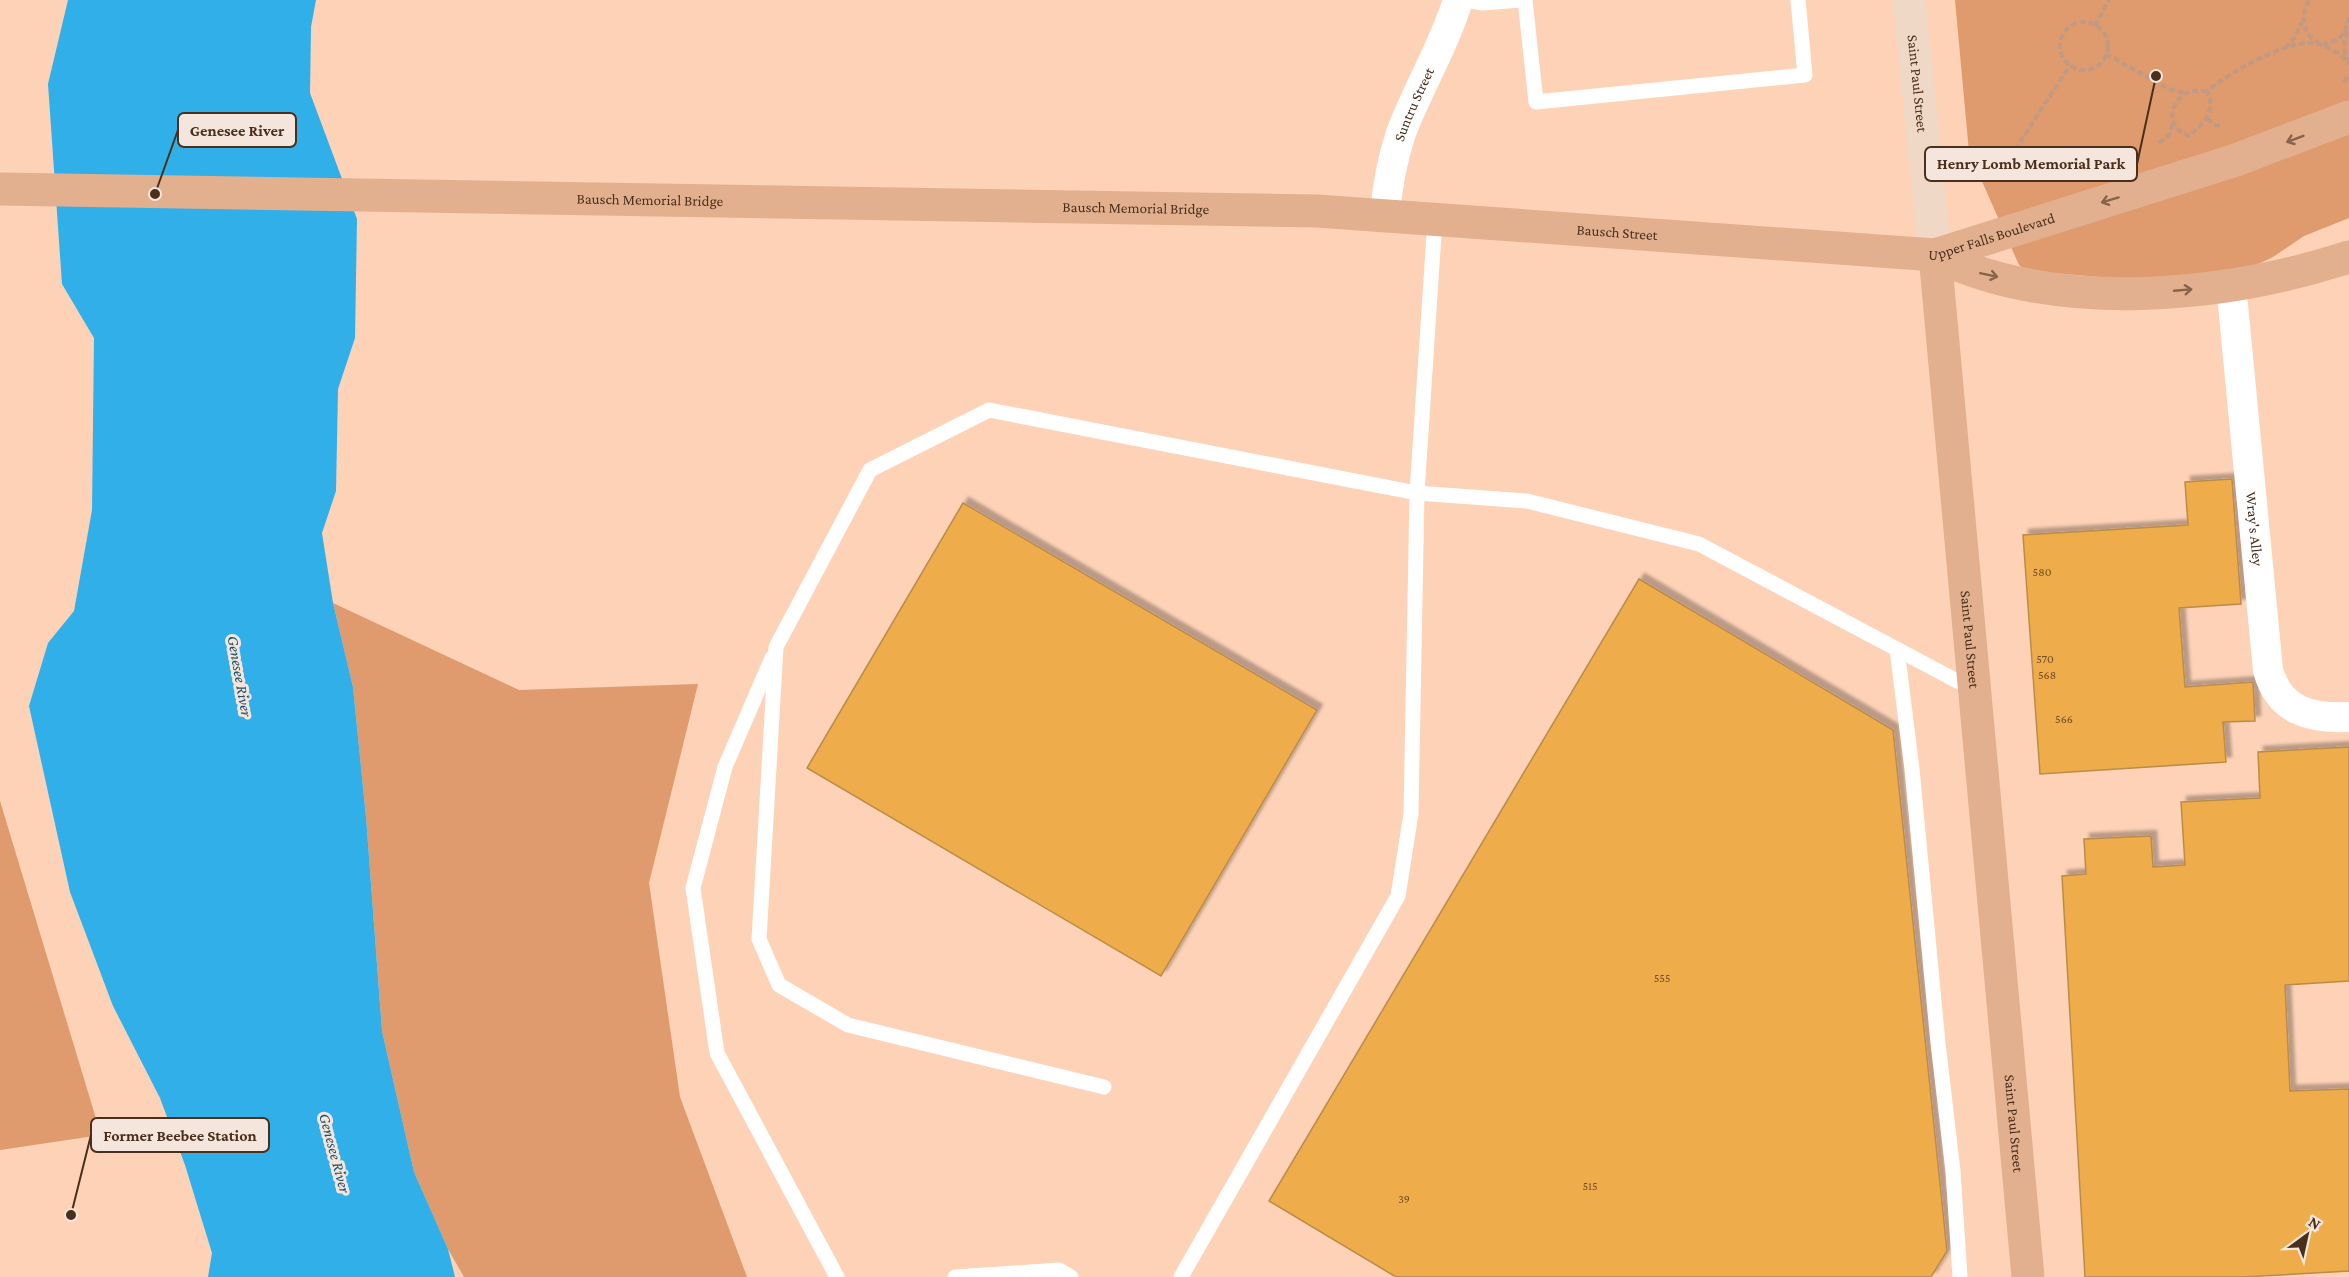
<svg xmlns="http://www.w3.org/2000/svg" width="2349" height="1277" font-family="'Crimson Pro',serif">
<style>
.green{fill:#df9a6d}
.water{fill:#30afe9}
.building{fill:#eeac4c;stroke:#bb8c49;stroke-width:1.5;filter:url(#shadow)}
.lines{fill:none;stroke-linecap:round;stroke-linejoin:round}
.path{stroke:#c09a82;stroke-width:4;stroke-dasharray:6 3;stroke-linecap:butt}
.lane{stroke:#fff;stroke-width:15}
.street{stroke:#fff;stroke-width:30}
.secondary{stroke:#f0d8c7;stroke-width:33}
.primary{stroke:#e2b08e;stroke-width:33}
.oneway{stroke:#87634a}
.labels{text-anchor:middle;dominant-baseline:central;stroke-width:6;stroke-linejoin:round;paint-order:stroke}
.number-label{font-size:12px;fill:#744e29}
.street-label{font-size:15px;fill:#4b2f1d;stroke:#f5e6dd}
.water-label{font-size:16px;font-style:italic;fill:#21516a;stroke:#f5e6dd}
.leader{fill:none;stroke:#4b2f1d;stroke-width:2}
.callout-dot{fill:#4b2f1d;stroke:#f5e6dd;stroke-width:2}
.callout{fill:#f5e6dd;stroke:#4b2f1d;stroke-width:2}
.callout-label{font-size:16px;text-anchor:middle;font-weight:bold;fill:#4b2f1d}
</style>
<defs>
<filter id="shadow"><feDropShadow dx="5.5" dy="-5.5" stdDeviation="1.5" flood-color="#0004"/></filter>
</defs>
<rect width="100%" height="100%" fill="#fdd2b7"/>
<!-- green -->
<g class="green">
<polygon points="1955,0 2349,0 2349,218 2304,236 2273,257 2254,266 2202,274 2124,279 2028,271 2019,265 1969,152"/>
<polygon points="333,603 519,690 698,684 649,883 680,1097 747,1277 464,1277 448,1249 414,1172 382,1031 366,817 353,687"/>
<polygon points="0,801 101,1135 0,1150"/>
</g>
<!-- water -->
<polygon class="water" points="68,0 316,0 311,27 310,93 357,219 355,338 338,389 336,491 322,533 333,603 353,687 366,817 382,1031 414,1172 448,1249 455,1277 208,1277 212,1253 185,1165 160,1098 113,1006 70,892 29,706 48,643 74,611 92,510 94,338 62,284 48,84"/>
<!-- building -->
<g class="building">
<polygon points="2232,479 2241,604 2179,608 2185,687 2253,682 2255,721 2223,722 2226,762 2040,774 2023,535 2188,525 2185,482"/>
<polygon points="963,503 1317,710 1161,976 807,768"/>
<polygon points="1639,579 1893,730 1947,1251 1931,1277 1396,1277 1269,1201"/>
<polygon points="2349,747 2349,981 2285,985 2290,1091 2349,1089 2349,1271 2243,1277 2085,1277 2062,876 2086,874 2084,839 2151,836 2153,867 2185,865 2181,802 2260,798 2258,752"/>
</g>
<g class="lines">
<!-- path -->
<g class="path">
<path d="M2309 0C2299 19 2303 34 2321 45 2341 39 2343 39 2349 18"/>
<circle cx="2084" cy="46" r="24"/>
<polyline points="2095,26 2109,0"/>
<polyline points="2346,31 2344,48 2347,60"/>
<polyline points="2285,48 2295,37 2302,22"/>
<polyline points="2106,54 2169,89 2185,93"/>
<polyline points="2344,82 2349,75"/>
<path d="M2207 91H2190C2169 101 2164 127 2189 136 2203 124 2217 111 2207 91 2229 73 2280 44 2308 43 2323 43 2340 52 2349 64"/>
<polyline points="2207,119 2216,125 2222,126"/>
<polyline points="2159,143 2169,135 2173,122"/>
<polyline points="1998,170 2006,164 2070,65"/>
</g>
<!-- lane -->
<g class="lane">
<polyline points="1466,0 1483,3 1520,0"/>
<polyline points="1525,0 1536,102 1805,75 1798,0"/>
<polyline points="1435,219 1417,493 1527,501 1699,544 1974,690"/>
<polyline points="1897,649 1912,769 1938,1043 1953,1171 1960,1277"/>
<polyline points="772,658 725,767 693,888 717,1053 837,1277"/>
<polyline points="1104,1087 848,1025 779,985 759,939 776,647 870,470 989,410 1417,493 1411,814 1398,896 1181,1277"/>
<polyline points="955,1277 1059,1270 1071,1277"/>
</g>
<!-- street -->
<g class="street">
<path id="s1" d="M1385 216C1387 188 1392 160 1401 133 1418 88 1444 46 1458 0"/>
<path id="s2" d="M2231 284 2268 670C2279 711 2311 719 2349 717"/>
</g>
<!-- secondary -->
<path class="secondary" id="s3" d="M1909 0 1935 255"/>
<!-- primary -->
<g class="primary">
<path id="s4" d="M0 189 1317 211 1935 255 2236 160 2349 117"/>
<path id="s5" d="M1935 255 2028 1277"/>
<path d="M1935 255C2058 314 2222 298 2349 257"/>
</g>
</g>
<!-- one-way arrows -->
<defs><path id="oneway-shaft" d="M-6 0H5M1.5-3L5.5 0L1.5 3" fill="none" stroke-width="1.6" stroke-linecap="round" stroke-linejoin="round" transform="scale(1.5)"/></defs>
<g class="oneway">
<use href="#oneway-shaft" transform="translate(2295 139) rotate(159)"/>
<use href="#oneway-shaft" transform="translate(2110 200) rotate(163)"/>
<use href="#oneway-shaft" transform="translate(1989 275) rotate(12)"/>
<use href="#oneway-shaft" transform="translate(2183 290) rotate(-5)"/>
</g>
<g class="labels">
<!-- number labels -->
<g class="number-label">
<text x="2042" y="572">580</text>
<text x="2045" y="659">570</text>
<text x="2047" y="675">568</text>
<text x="2064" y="719">566</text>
<text x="1662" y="978">555</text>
<text x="1590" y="1186">515</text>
<text x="1404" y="1199">39</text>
</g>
<!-- street labels -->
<g class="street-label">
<text stroke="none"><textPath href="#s3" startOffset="84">Saint Paul Street</textPath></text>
<text stroke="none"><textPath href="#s1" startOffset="116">Suntru Street</textPath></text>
<text stroke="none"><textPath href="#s4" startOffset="650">Bausch Memorial Bridge</textPath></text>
<text stroke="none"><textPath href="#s4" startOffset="1136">Bausch Memorial Bridge</textPath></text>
<text stroke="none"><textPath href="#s4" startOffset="1618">Bausch Street</textPath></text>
<text stroke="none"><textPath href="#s4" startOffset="1996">Upper Falls Boulevard</textPath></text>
<text stroke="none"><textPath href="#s2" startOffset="246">Wray's Alley</textPath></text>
<text stroke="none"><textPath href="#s5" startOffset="386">Saint Paul Street</textPath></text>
<text stroke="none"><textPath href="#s5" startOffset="872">Saint Paul Street</textPath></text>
</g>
<!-- water labels -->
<g class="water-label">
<text transform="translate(240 676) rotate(80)">Genesee River</text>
<text transform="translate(335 1153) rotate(75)">Genesee River</text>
</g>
</g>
<!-- callouts -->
<path class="leader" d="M155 194L178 130M2156 76L2137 164M71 1215L91 1135"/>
<g class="callout-dot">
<circle cx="155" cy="194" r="6"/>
<circle cx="2156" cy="76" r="6"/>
<circle cx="71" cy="1215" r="6"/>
</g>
<g class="callout">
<rect x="178" y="113" width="118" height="34" rx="6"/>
<rect x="1925" y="147" width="212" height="34" rx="6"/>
<rect x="91" y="1118" width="178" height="34" rx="6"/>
</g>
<g class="callout-label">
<text x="237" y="136">Genesee River</text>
<text x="2031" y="169">Henry Lomb Memorial Park</text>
<text x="180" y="1141">Former Beebee Station</text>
</g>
<!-- north arrow -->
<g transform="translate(2307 1235) rotate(33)" stroke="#f5e6dd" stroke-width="4.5" paint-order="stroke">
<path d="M0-4.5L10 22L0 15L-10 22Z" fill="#4b2f1d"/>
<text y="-9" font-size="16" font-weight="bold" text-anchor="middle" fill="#4b2f1d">N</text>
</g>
</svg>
